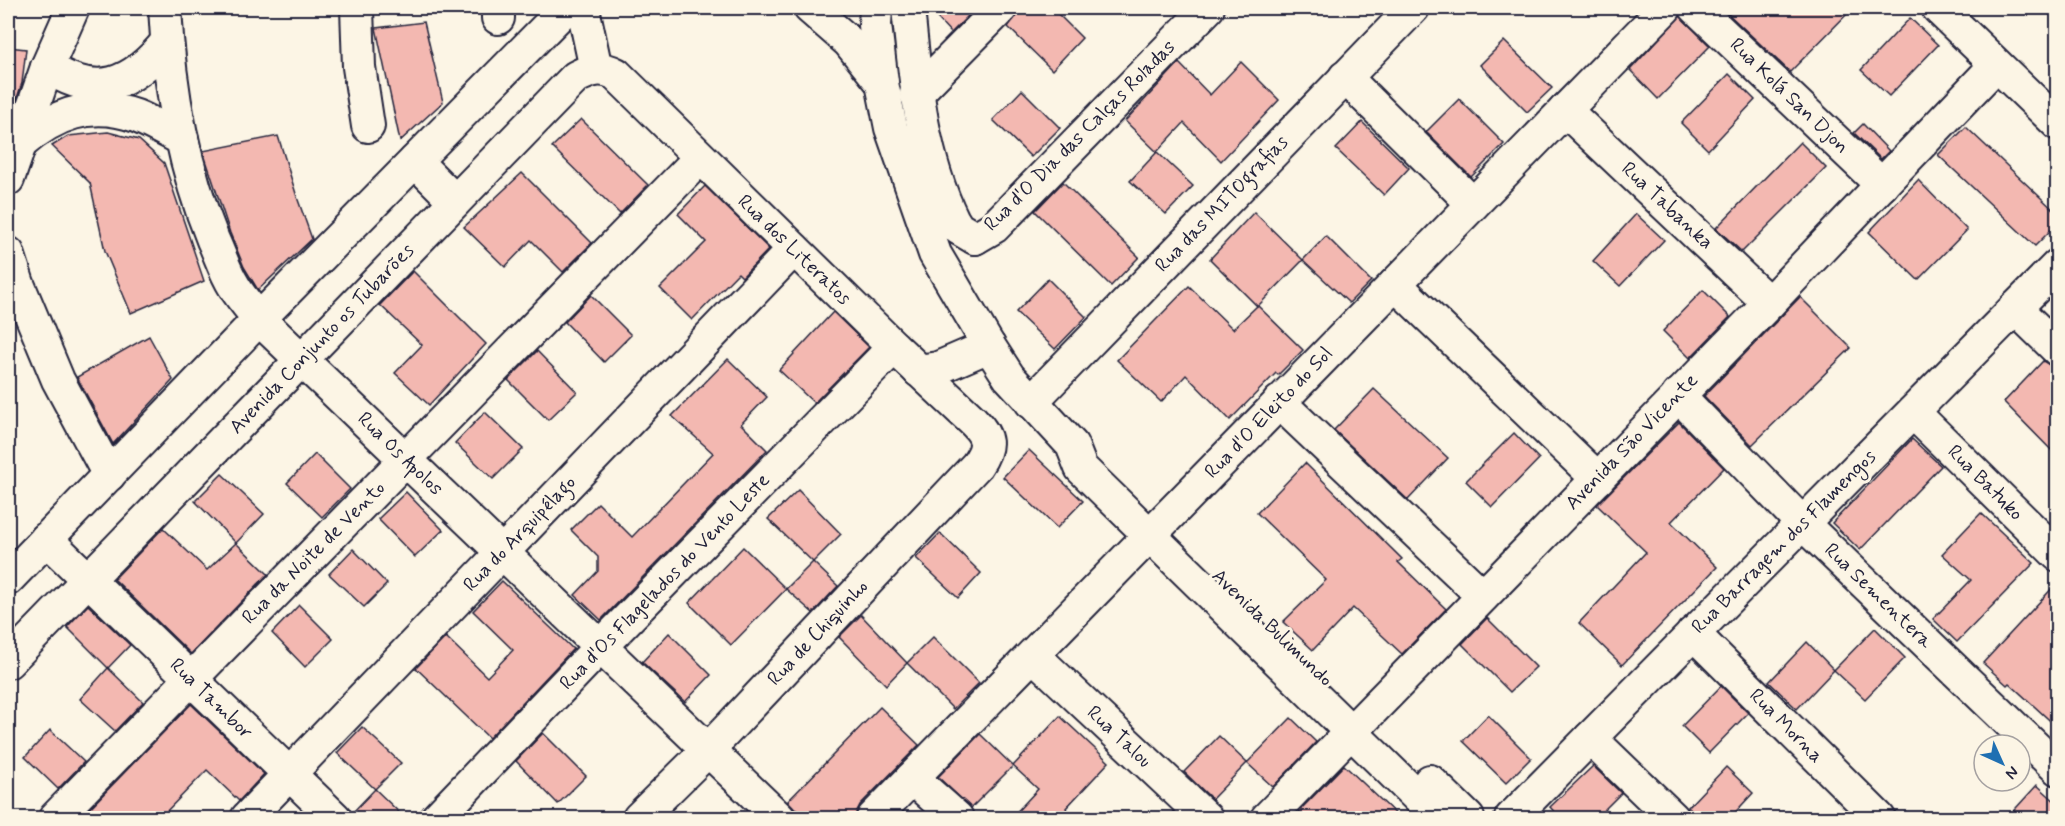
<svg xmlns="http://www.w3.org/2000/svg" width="2065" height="826" font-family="Mynerve,sans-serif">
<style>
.building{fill:#f3b8b1;stroke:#22223b;stroke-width:1.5}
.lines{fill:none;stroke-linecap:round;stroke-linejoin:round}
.minor-casing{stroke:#22223b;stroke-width:36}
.minor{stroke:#fcf5e5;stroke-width:32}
.labels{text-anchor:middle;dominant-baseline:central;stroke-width:6;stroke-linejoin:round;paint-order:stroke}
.street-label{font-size:20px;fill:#22223b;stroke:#fcf5e5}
</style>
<rect width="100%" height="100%" fill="#fcf5e5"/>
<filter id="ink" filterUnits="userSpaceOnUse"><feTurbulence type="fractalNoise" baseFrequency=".0167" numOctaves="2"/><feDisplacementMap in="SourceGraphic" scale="12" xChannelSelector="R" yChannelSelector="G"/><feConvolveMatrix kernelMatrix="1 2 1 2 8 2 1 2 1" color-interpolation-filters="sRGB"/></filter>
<g filter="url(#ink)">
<!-- building -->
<g class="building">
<polygon points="928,8 976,8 951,33"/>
<polygon points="1018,8 1052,8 1082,38 1052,70 1008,27 1018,13"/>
<polygon points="1722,8 1853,8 1790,72"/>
<polygon points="1680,16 1710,46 1658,99 1630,70"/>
<polygon points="1910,18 1938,45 1889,96 1861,70"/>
<polygon points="424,22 443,102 400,141 376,28"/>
<polygon points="1504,41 1552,88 1527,112 1480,65"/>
<polygon points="8,47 26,49 22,83 14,107 8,106"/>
<polygon points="1241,62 1279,100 1221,161 1184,123 1157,152 1125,121 1179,63 1210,95"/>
<polygon points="1729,74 1755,100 1708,150 1681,123"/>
<polygon points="1022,90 1060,128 1031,157 993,120"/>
<polygon points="1459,99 1504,144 1471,177 1426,132"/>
<polygon points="581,119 648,185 620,214 552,147"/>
<polygon points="1362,122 1409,168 1384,195 1336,149"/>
<polygon points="1863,124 1889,151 1881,159 1854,133"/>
<polygon points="1966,127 2058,214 2058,223 2035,246 1938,155"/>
<polygon points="108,132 139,140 164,163 204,281 131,313 105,251 90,183 52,146 68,136"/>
<polygon points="278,136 297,197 312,239 258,290 244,267 230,233 203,151"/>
<polygon points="1800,142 1826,168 1742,252 1716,228"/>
<polygon points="1157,152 1193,186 1166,214 1130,181"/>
<polygon points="522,173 592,243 563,272 531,240 505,267 464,227"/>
<polygon points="1918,180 1967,230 1918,280 1869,232"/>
<polygon points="1063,182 1139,257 1111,286 1035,211"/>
<polygon points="705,186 769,249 742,277 738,273 692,320 660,288 706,242 678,214"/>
<polygon points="1254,212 1303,260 1258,306 1303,350 1278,375 1276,373 1230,420 1186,375 1161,402 1117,360 1189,286 1233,329 1257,306 1210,259"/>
<polygon points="1636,214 1664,240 1620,286 1593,261"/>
<polygon points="1326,236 1371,281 1349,303 1303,260"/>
<polygon points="413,271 486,344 429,405 395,373 422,345 380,305"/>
<polygon points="1048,279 1086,317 1055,349 1016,312"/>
<polygon points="1703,290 1730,317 1690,358 1663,331"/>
<polygon points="591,295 631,335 604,362 565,322"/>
<polygon points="1800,297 1851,348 1752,445 1704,396"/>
<polygon points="833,312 869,347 814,403 779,370"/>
<polygon points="149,336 173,380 113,444 77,377"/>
<polygon points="537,351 577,392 548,420 508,380"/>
<polygon points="728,359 767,397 741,424 767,450 601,620 575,595 598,571 598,557 571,530 598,503 632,537 713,453 672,416"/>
<polygon points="2043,361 2058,370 2058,457 2004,402"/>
<polygon points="1374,389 1448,458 1408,500 1334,430"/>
<polygon points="485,412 523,449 493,479 455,443"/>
<polygon points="1679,422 1724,468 1671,522 1717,567 1622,665 1579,623 1646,552 1597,505"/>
<polygon points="1514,433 1539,459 1492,507 1466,481"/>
<polygon points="1912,439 1941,466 1860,550 1832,523"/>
<polygon points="1029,450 1083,501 1057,528 1003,477"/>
<polygon points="315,454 350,489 322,517 287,483"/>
<polygon points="1305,463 1402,559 1398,562 1446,609 1402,654 1353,608 1313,650 1283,622 1326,580 1257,513"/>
<polygon points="222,474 264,514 236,543 195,501"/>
<polygon points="798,490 841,534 813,562 768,519"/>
<polygon points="406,492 443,530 415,557 378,519"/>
<polygon points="1981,513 2034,563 1957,642 1933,619 1971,580 1942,554"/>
<polygon points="163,528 207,570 236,543 268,574 191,654 114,579"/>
<polygon points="940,533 981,573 958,598 916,558"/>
<polygon points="743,547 786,589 731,645 689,603"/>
<polygon points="353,549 387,584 364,607 329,574"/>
<polygon points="813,562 838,586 813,613 786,589"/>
<polygon points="502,581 573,649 489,738 416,668 446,637 487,677 513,650 473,611"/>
<polygon points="2058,582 2058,728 2009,683 2007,685 1983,663"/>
<polygon points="88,605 130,645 108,668 67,627"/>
<polygon points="299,605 333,639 305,667 272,633"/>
<polygon points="861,615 907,663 886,685 839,637"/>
<polygon points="1487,618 1536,667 1510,692 1462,644"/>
<polygon points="1875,628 1905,658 1865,699 1834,670"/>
<polygon points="669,633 711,675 685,702 642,662"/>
<polygon points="933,637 979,683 953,709 907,663"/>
<polygon points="1807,642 1834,670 1797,709 1769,682"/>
<polygon points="108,668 143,702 115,731 80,699"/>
<polygon points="1721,686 1748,713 1709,753 1682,726"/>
<polygon points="191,704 264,774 239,801 207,770 159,819 92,819 86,812"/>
<polygon points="880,707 919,745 860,805 856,813 856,819 805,819 788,801"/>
<polygon points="1488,715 1531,758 1506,783 1463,741"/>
<polygon points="1060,716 1109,762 1066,808 1071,819 1010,819 1038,789 1013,766"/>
<polygon points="1291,718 1316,742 1273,787 1247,763"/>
<polygon points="362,727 401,763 375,789 337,753"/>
<polygon points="50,730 84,762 58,789 25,757"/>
<polygon points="543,733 586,776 558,804 516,761"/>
<polygon points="980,734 1013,766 971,808 938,777"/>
<polygon points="1219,736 1247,763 1212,799 1184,772"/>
<polygon points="1344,765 1401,819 1306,819 1299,811"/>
<polygon points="1593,766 1621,793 1595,819 1561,819 1550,807"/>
<polygon points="1726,767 1753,793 1729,819 1700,819 1688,807"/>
<polygon points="2037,785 2058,804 2058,819 2006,819"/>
<polygon points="375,789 406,819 352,819 352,813"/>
</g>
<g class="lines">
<defs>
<g id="minor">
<path d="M165 8C169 87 183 166 213 240 220 255 225 272 234 286 241 298 250 308 259 319L779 818"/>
<polyline points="357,8 359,67 368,126"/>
<polyline points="583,8 596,69"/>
<polyline points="810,8 849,42 882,83"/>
<polyline points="876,8 875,25 882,83 891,128 935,254 989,346 1009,377 1072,445 1081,468 1439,818"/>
<path d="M908 8C915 78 921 155 953 220L958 228 975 238"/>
<polyline points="1696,8 1882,185"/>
<polyline points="1938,8 2058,124"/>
<polyline points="498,18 498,8"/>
<path d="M47 67C97 99 131 86 167 42"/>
<polyline points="1345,77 1473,204"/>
<polyline points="916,94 1001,8"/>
<polyline points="1565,110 1769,303"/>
<path d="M20 144C54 114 91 100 136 116 151 122 167 132 182 139"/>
<polyline points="415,161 455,201"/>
<polyline points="8,179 47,67 73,8"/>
<polyline points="975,238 994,227 1208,8"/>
<polyline points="8,253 18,284 58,380 109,475"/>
<polyline points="1395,284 1598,479"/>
<polyline points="2015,308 2058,350"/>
<polyline points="919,371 938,368 989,346"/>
<polyline points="1678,395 1802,523 2058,769"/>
<polyline points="1031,402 1413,8"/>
<polyline points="1279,402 1483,596"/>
<polyline points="1913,412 2058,555"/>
<polyline points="46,539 335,818"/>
<polyline points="8,579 259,319 566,8"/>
<polyline points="1693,633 1879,818"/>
<polyline points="1033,655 1206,818"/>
<path d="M8 662 576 77C590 70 601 66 616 74L894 347 973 421C989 437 990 446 977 465L709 749 639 818"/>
<polyline points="1590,738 1673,818"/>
<polyline points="912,778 957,818"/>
<polyline points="1430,781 1468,818"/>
<polyline points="55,818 700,158"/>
<polyline points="247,818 794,249"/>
<polyline points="437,818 601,646 894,347"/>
<polyline points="873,818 1665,8"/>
<polyline points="1267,818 1769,303 1996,65"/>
<polyline points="1511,818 2058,265"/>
</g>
</defs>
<!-- minor casing -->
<use href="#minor" class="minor-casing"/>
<!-- minor -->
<use href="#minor" class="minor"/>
</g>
</g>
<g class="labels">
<!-- street labels -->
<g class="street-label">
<text transform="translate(1789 96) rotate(44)">Rua Kolá San Djon</text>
<text transform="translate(1080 136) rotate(-45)">Rua d'O Dia das Calças Roladas</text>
<text transform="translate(1222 204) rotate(-46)">Rua das MITOgrafias</text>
<text transform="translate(1667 206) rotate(43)">Rua Tabanka</text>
<text transform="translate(794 250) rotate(44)">Rua dos Literatos</text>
<text transform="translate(322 339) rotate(-46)">Avenida Conjunto os Tubarões</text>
<text transform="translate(1269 413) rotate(-46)">Rua d'O Eleito do Sol</text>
<text transform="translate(1632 442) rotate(-46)">Avenida São Vicente</text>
<text transform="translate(400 454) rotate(44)">Rua Os Apolos</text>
<text transform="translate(1985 483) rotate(45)">Rua Batuko</text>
<text transform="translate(520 534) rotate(-46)">Rua do Arquipélago</text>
<text transform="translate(1784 542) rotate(-45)">Rua Barragem dos Flamengos</text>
<text transform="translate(314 553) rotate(-45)">Rua da Noite de Vento</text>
<text transform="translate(665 582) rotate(-46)">Rua d'Os Flagelados do Vento Leste</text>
<text transform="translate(1878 596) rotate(44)">Rua Sementera</text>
<text transform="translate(1272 628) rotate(44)">Avenida Bulimundo</text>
<text transform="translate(818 633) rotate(-47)">Rua de Chiquinho</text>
<text transform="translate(211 699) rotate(44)">Rua Tambor</text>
<text transform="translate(1786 726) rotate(45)">Rua Morna</text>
<text transform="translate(1119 737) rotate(43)">Rua Talou</text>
</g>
</g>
<!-- margin -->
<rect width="2065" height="826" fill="none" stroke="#fcf5e5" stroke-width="30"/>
<rect x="15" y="15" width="2035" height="796" fill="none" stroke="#22223b" stroke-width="2" filter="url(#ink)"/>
<!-- north arrow -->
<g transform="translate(2002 763) rotate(135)"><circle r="28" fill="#fcf5e5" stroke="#a5a1a1" stroke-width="1.5"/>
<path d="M0-4.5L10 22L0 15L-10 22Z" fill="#1f6fb2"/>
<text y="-9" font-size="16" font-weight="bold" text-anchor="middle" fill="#22223b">N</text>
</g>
</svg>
